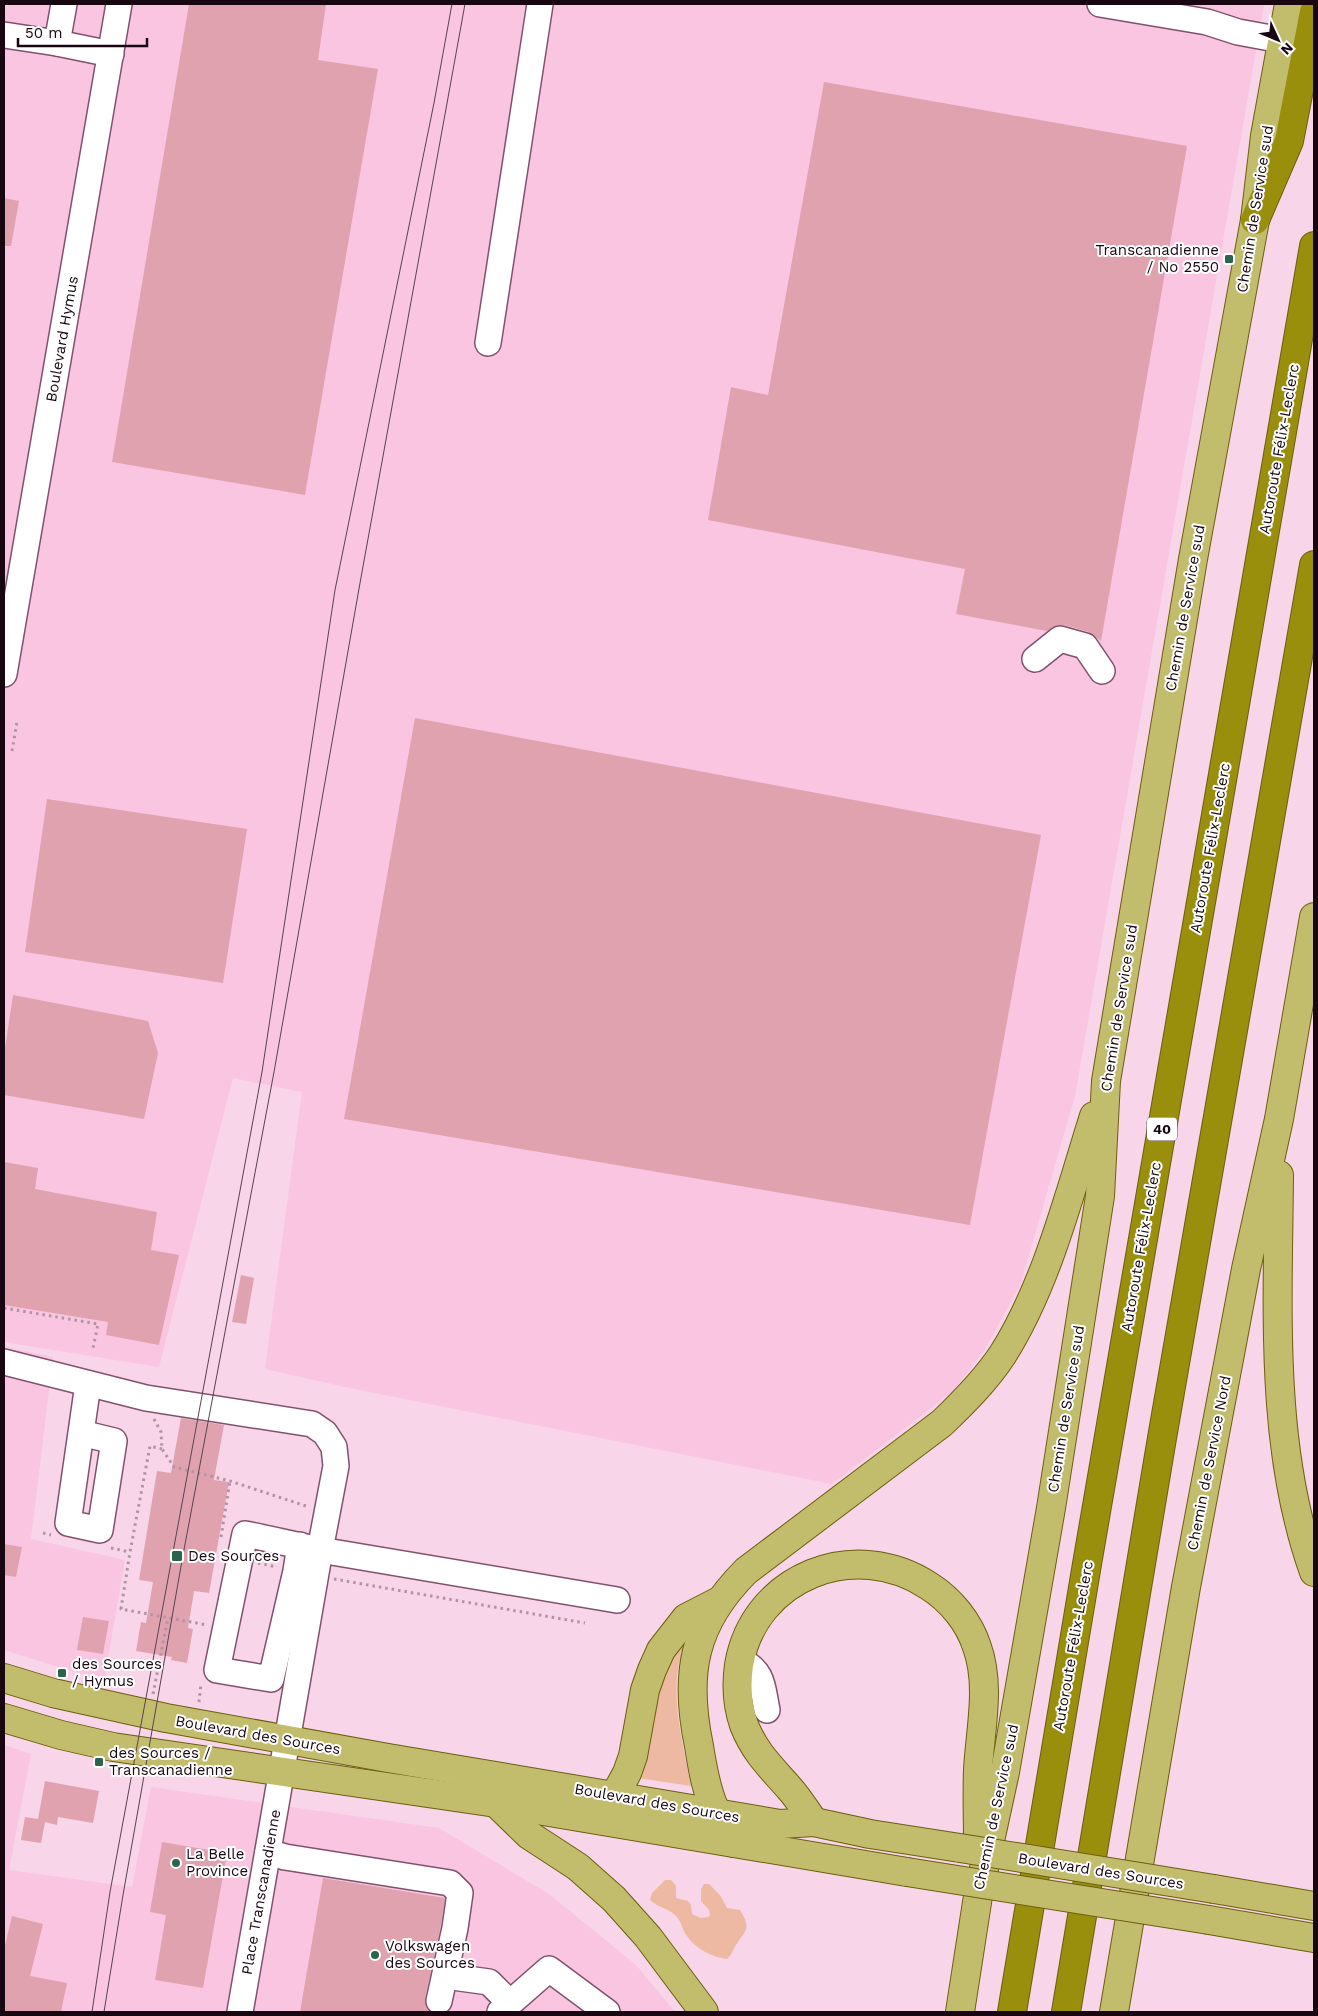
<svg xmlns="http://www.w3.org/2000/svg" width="1318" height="2016" font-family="'Work Sans',sans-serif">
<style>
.built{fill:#f9c5e1}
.green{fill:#eeb9a2}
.building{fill:#e1a2b0}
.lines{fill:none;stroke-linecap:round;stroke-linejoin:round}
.minor-casing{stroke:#82516d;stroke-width:28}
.major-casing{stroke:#6c5f0e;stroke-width:30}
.highway-casing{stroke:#6c5f0e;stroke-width:30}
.path{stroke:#b194a4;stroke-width:3;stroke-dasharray:2.5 4;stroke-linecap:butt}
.minor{stroke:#fff;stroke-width:25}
.major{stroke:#c2bc6d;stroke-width:28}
.highway{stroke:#998f0c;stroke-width:28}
.tram{stroke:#594250;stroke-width:1}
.major-bridge-casing{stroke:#6c5f0e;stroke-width:30;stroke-linecap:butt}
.major-bridge{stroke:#c2bc6d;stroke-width:28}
.poi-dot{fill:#2b644d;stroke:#fff;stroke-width:2}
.labels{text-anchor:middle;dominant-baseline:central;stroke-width:4;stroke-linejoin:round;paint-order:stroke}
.shield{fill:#fff;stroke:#5d5158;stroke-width:1}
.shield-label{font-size:14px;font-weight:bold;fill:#180611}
.street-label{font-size:15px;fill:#180611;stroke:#fff}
.poi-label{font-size:15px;fill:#180611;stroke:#fff;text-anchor:start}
</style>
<rect width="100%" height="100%" fill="#f8d5e8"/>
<!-- built -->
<g class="built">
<polygon points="4,4 1264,4 1075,1096 1020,1286 984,1351 951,1393 832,1484 359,1390 265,1369 302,1092 233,1078 159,1367 4,1342"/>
<polygon points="4,1347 53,1357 31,1539 125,1560 104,1681 4,1650"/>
<polygon points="4,1745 31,1754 9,1870 132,1887 151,1787 439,1828 549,1894 636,1965 675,2012 4,2012"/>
</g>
<!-- green -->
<g class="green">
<path d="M688 1630C684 1645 679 1660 677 1675 674 1713 684 1749 691 1786L638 1778 654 1707 669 1660Z"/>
<path d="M665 1880H671L676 1886V1898L688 1901 691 1905 692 1914 701 1918 708 1917 710 1915 709 1910 701 1901V1889L704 1884H709L720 1895 727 1908 740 1910C750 1927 748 1928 738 1942 733 1948 733 1954 727 1959 712 1957 696 1949 687 1936 682 1930 682 1922 676 1916 668 1908 657 1907 650 1900L652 1893Z"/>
</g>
<!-- building -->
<g class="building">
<polygon points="189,4 326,4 318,60 378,69 305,495 112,462"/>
<polygon points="824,82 1187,146 1101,641 1089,632 1064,625 1057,625 1047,631 956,614 965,569 708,520 731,387 768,395"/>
<polygon points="4,198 19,201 11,246 4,246"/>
<polygon points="415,718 1041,835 970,1225 344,1119"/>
<polygon points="47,799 247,829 223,983 25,952"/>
<polygon points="13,995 148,1021 158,1053 144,1119 4,1095 4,1055"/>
<polygon points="4,1162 38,1168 35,1189 157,1212 151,1250 179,1255 159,1345 106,1335 108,1322 4,1305"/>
<polygon points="241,1275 254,1278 246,1324 232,1322"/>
<polygon points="181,1418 224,1425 214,1480 229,1482 209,1593 194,1591 188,1628 193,1629 187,1663 171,1660 172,1657 136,1651 141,1622 146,1623 153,1582 139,1580 157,1471 171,1473"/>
<polygon points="4,1544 22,1547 16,1577 4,1575"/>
<polygon points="83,1617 109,1621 103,1654 77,1650"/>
<polygon points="45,1781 99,1791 93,1823 58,1817 57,1825 45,1822 41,1843 21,1840 25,1817 38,1819"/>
<polygon points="162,1842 227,1853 203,1988 155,1980 166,1915 150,1912"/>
<polygon points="323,1878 445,1898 441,1925 425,1998 426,2006 430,2012 300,2012"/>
<polygon points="12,1916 43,1924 30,1976 67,1983 61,2012 4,2012 4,1950"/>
</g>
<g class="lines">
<defs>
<g id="minor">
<polyline points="64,4 57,43 111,54"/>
<polyline points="1100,4 1207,22 1238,32 1282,40"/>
<polyline points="4,35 57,43"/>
<polyline points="488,343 540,4"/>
<polyline points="1035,659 1060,639 1085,646 1102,671"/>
<polyline points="4,674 119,4"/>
<polyline points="4,1362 146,1398 312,1424 325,1433 334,1447 336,1466 320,1550 240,2012"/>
<polyline points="81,1433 114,1441 100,1530 68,1523 88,1384"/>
<path d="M300 1545 296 1571 271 1679 217 1670 245 1534C270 1539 295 1545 320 1550L617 1600"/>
<path d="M740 1660C764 1672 762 1686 767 1710"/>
<polyline points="268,1852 285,1857 450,1883 460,1893 455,1928 439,2001"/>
<polyline points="445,1976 489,1982 510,2003"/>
<polyline points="500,2012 549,1969 607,2012"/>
</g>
<g id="major">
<path d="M1279 1175C1278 1307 1269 1446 1314 1572"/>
<polyline points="4,1678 53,1693 166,1718 388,1758 780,1824 814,1822 870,1834 960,1848"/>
<polyline points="4,1718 61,1735 113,1747 496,1803 907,1872"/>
<polyline points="615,1795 627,1773 633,1756 645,1690 652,1670 661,1650 686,1618 721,1600"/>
<polyline points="496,1803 529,1835 578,1867 614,1899 648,1937 704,2012"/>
<path d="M814 1822C806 1811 799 1799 790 1789 771 1767 755 1753 744 1725 737 1705 736 1686 739 1665 754 1576 855 1537 929 1586 951 1600 969 1622 977 1647 991 1686 980 1730 978 1770 977 1794 978 1818 978 1842"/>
<path d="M734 1843C726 1829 717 1816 712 1802 705 1784 702 1765 699 1746 684 1674 693 1624 746 1571L942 1423C964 1402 986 1380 1003 1354 1047 1284 1069 1195 1094 1116"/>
<polyline points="1214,1889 1314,1906"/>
<polyline points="1209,1920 1314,1938"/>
<polyline points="960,2012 978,1896 1005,1772 1051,1508 1100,1196 1106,1081 1193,559 1255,220 1265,136 1289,4"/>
<polyline points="1114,2012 1186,1587 1246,1269 1279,1119 1314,917"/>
</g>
<g id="highway">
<polyline points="1255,220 1289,141 1314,12"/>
<polyline points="1012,2012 1087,1564 1314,246"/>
<polyline points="1066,2012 1162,1438 1314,565"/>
</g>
</defs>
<!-- minor casing -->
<use href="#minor" class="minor-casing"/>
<!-- major casing -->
<use href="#major" class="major-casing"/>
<!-- highway casing -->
<use href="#highway" class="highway-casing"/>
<!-- path -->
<g class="path">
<polyline points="12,751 17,722"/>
<polyline points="4,1308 98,1324 93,1348"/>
<polyline points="154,1419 161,1432 162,1449 174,1467 230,1481 309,1507"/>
<polyline points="162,1449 150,1446 130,1552 121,1609 207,1625"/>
<polyline points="43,1533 51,1535"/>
<polyline points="221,1537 230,1481"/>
<polyline points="111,1548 130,1552"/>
<polyline points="258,1563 277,1567"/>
<polyline points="334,1579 585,1623"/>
<polyline points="153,1694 168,1618"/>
<polyline points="199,1702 201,1683"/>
</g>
<!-- minor -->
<use href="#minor" class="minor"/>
<!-- major -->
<use href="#major" class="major"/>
<!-- highway -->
<use href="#highway" class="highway"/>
<!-- tram -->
<g class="tram">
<polyline points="92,2012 110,1892 262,1072 335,590 434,103 452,4"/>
<polyline points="104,2012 123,1895 183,1555 274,1072 360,583 465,4"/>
</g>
<defs>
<g id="major-bridge">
<polyline points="960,1848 1214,1889"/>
<polyline points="907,1872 1209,1920"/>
</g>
</defs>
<!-- major-bridge casing -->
<use href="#major-bridge" class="major-bridge-casing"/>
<!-- major-bridge -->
<use href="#major-bridge" class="major-bridge"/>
</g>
<!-- markers -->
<g class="poi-dot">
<rect x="1224" y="254" width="10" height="10" rx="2.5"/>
<rect x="171" y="1550" width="12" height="12" rx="2.5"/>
<rect x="57" y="1668" width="10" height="10" rx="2.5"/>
<rect x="94" y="1757" width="10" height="10" rx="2.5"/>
<circle cx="176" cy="1863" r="5"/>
<circle cx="375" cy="1955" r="5"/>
</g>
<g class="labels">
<!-- shield labels -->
<rect class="shield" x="1147" y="1117.5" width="30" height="23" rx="4"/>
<g class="shield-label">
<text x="1162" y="1129">40</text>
</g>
<!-- street labels -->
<g class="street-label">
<text transform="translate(1255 209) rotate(-81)">Chemin de Service sud</text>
<text transform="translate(62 339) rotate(-80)">Boulevard Hymus</text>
<text transform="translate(1279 449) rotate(-80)">Autoroute Félix-Leclerc</text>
<text transform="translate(1185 608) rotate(-80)">Chemin de Service sud</text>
<text transform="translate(1210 848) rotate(-80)">Autoroute Félix-Leclerc</text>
<text transform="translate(1119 1008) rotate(-81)">Chemin de Service sud</text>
<text transform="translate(1141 1247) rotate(-80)">Autoroute Félix-Leclerc</text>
<text transform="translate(1066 1409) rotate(-81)">Chemin de Service sud</text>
<text transform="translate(1209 1463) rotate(-79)">Chemin de Service Nord</text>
<text transform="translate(1073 1646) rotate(-80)">Autoroute Félix-Leclerc</text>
<text transform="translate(258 1735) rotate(10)">Boulevard des Sources</text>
<text transform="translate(657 1803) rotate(10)">Boulevard des Sources</text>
<text transform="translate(996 1807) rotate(-78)">Chemin de Service sud</text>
<text transform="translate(1101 1871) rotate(9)">Boulevard des Sources</text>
<text transform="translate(261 1892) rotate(-80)">Place Transcanadienne</text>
</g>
<!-- poi labels -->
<g class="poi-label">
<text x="1219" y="250" text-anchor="end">Transcanadienne<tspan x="1219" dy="17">/ No 2550</tspan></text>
<text x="188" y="1556">Des Sources</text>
<text x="72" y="1664">des Sources<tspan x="72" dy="17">/ Hymus</tspan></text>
<text x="109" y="1753">des Sources /<tspan x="109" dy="17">Transcanadienne</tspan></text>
<text x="186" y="1854">La Belle<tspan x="186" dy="17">Province</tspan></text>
<text x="385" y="1946">Volkswagen<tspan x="385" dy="17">des Sources</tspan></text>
</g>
</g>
<!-- border -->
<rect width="1318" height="2016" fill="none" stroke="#180611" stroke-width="10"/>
<!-- north arrow -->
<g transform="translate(1278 40) rotate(134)" stroke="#ffffff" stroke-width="4" paint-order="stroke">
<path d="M0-4L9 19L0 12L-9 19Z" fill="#180611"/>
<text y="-8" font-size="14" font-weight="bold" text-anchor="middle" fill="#180611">N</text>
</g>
<!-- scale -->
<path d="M18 38v8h129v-8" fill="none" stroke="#180611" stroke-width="2.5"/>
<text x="25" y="38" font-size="15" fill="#180611" stroke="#ffffff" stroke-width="4" paint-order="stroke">50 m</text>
</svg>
